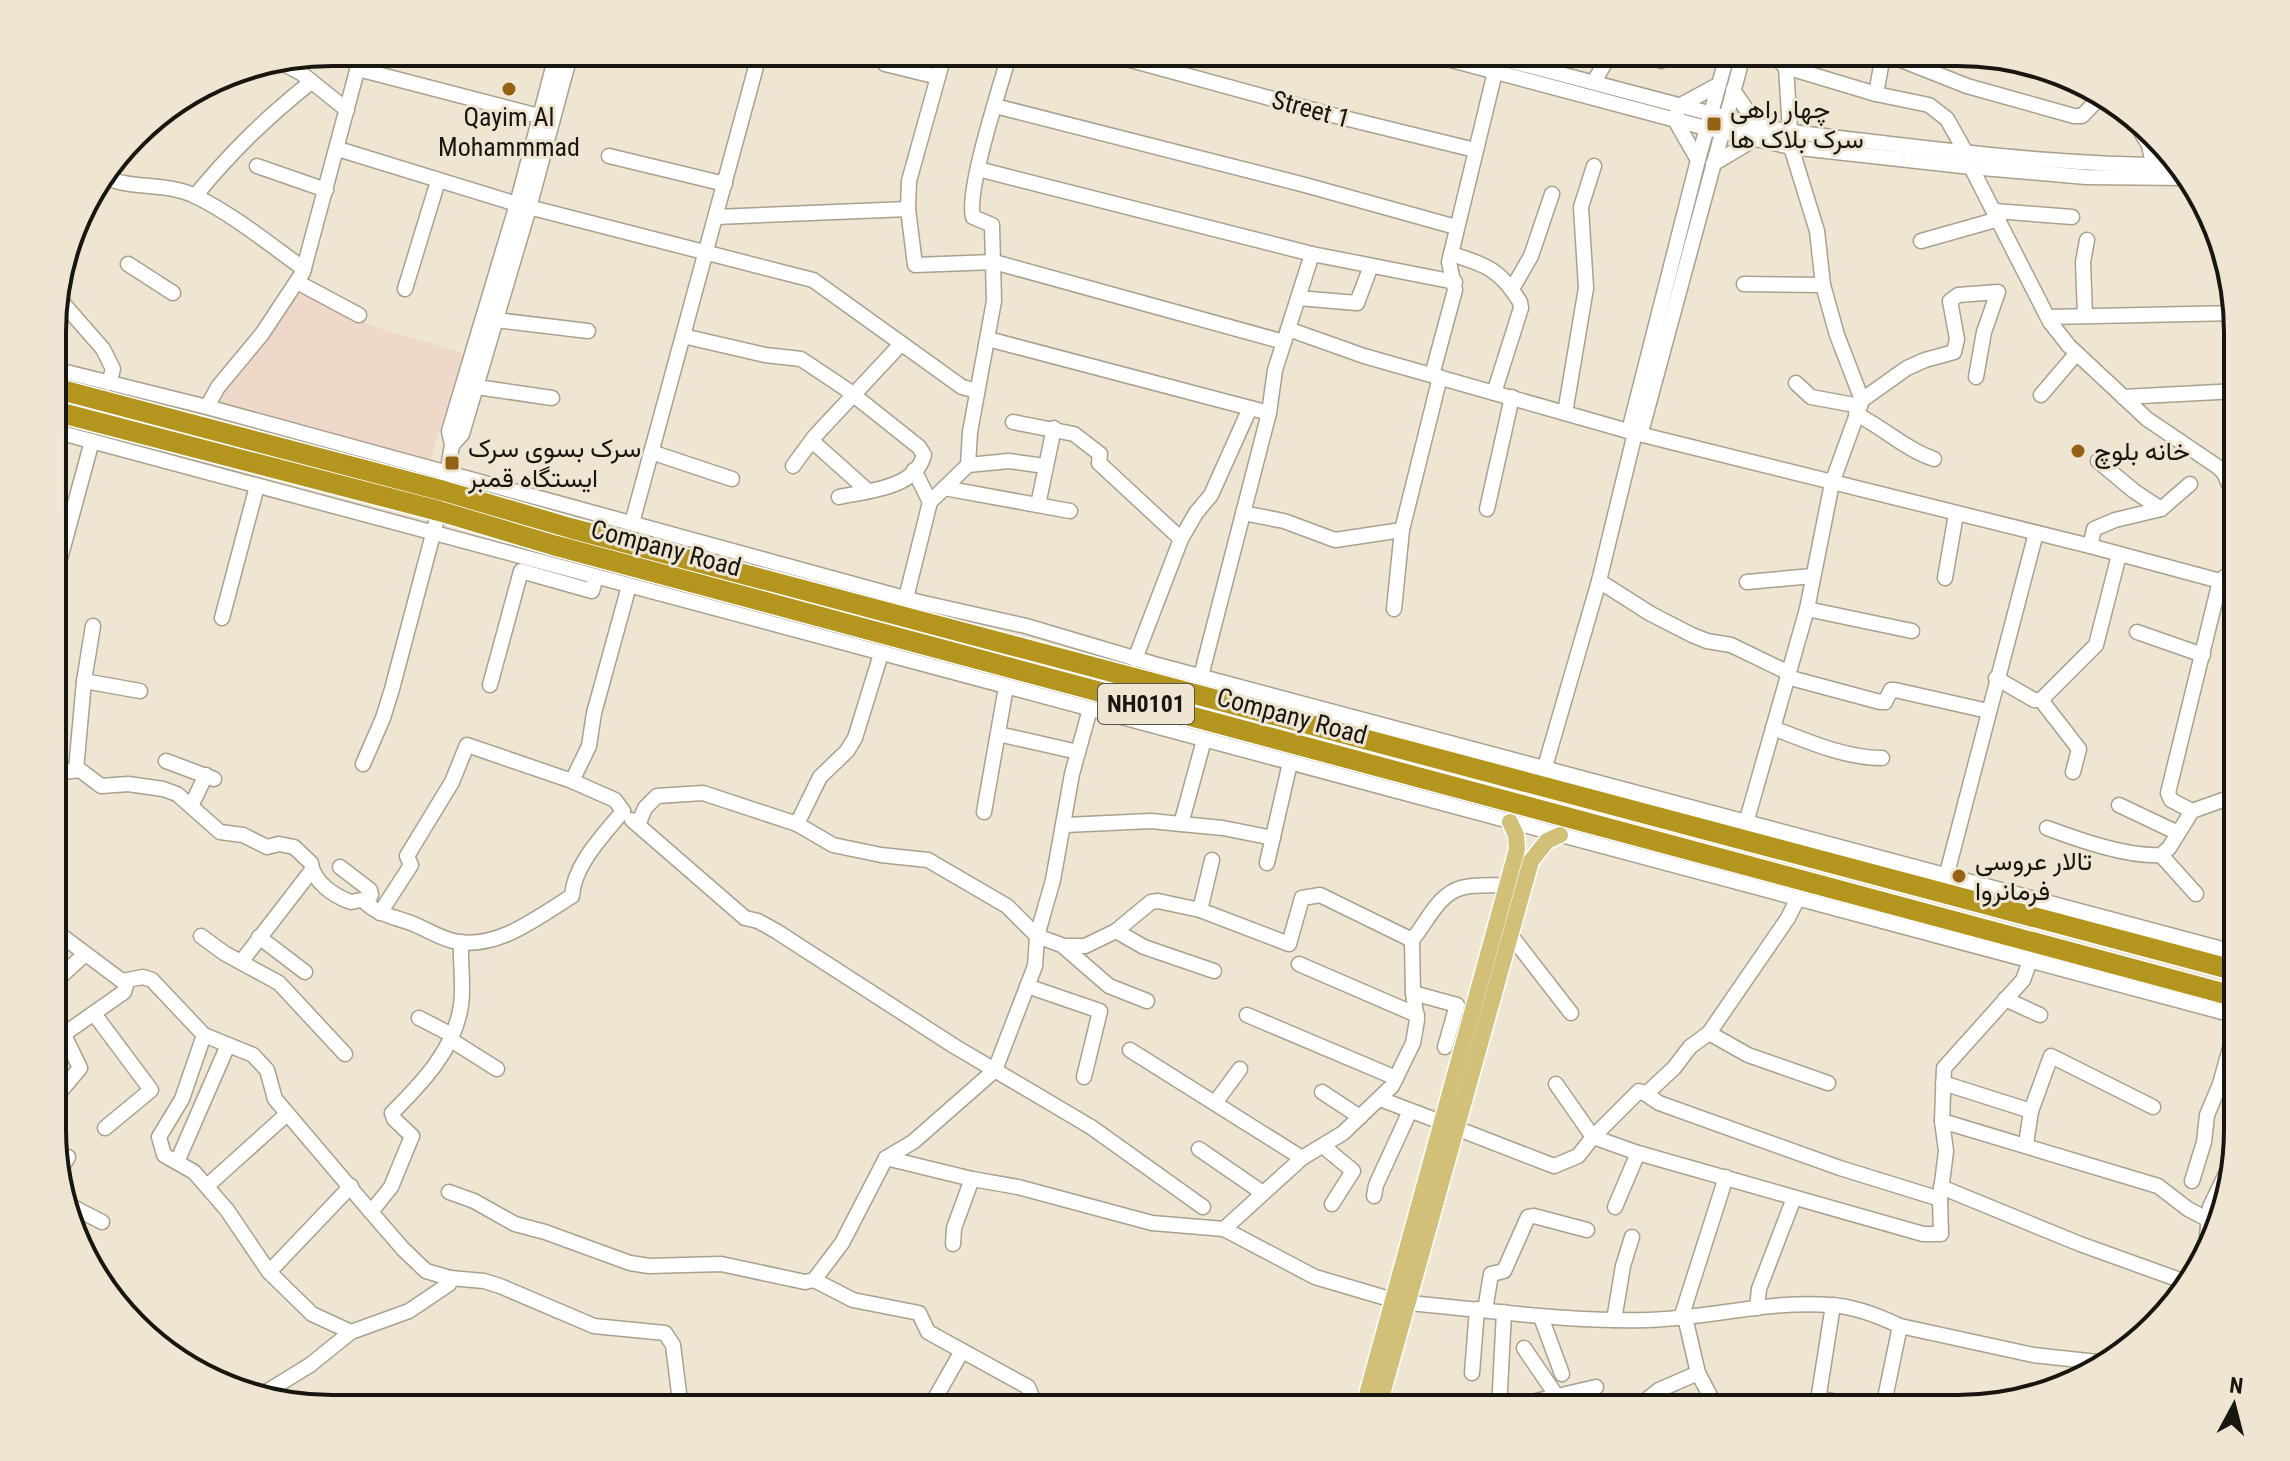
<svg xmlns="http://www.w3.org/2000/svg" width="2290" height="1461" font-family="'Roboto Condensed',Vazirmatn,sans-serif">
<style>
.commercial{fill:#edd8ca}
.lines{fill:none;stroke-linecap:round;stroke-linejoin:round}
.minor-casing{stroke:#a9a18e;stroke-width:17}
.major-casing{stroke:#fff;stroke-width:19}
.highway-casing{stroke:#fff;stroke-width:23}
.minor{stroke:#fff;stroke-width:14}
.major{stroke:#d2c079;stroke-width:16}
.highway{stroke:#b4961f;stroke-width:20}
.poi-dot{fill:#946214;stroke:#eee6d2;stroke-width:3}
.labels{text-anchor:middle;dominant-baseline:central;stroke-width:6;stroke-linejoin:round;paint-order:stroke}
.shield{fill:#eee6d2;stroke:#59544a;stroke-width:2}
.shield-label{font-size:24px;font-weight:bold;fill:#19160f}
.street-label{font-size:26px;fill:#19160f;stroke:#eee6d2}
.poi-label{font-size:26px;fill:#19160f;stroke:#eee6d2;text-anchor:start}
.rim{fill:none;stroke:#19160f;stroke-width:4}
</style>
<rect width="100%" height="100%" fill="#eee6d2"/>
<!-- commercial -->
<polygon class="commercial" points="298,286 371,326 463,353 430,461 202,404"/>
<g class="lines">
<defs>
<g id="minor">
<polyline points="945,52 909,181 908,209 915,265 994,262 1284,342"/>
<polyline points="1101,52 1328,114 1475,150"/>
<polyline points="1421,52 1706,128 1791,147 1971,167 2086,177 2188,178"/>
<path d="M1477 52 1758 126C1805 135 1852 139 1899 145 1991 156 2082 165 2175 165"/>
<polyline points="1769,52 1786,67 1876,94 1929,105 1947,119 1966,153"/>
<polyline points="1661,61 1667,52"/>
<polyline points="280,62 301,73 347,110"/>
<polyline points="885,64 938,77"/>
<polyline points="1786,67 1791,147 1817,231 1823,285 1837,335 1862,400"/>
<polyline points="358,69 539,116"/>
<polyline points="1594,82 1611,52"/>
<polyline points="1876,94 1883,55 1886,54 1967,86 2074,116 2082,116 2103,94"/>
<polyline points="995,106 1305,185 1456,227"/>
<polyline points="2135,122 2149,145 2153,165"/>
<polyline points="145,124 155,117"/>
<polyline points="338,149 517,204 813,280 962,387 977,391"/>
<polyline points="609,156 725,184"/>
<polyline points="1698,160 1675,120 1679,106 1718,85"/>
<polyline points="1713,164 1755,139 1758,126 1733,90"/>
<polyline points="257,166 326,190"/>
<polyline points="1971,167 2050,322 2069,346 2147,419 2218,467 2224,473 2237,502"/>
<polyline points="978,169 1312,254 1455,282"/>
<path d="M104 177C133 190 167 182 195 196 234 215 269 244 304 269"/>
<path d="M195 196C232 151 266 118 311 82"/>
<polyline points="1995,211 2072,217"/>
<polyline points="716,217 908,209"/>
<polyline points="1921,241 1999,219"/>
<path d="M1451 254C1485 264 1501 270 1520 302L1521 308 1494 393"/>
<polyline points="128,264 173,293"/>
<polyline points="297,282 359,315"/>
<polyline points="1744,284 1823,285"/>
<polyline points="405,289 438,181"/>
<polyline points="1512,289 1531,256 1552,194"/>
<polyline points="55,294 103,349 113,369 109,383"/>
<polyline points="1298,298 1357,303 1371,266"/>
<polyline points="2085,316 2083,262 2087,240"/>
<polyline points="2048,317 2237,313"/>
<polyline points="496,320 588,331"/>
<polyline points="1288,329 1364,356 1635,433 2090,546 2220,581"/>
<path d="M683 336 765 355 801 359 846 389 919 447 924 455C915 489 866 491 839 497"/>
<polyline points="988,339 1269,413"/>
<polyline points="54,369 207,407 919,602 1026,626 1154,664 2237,953"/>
<polyline points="1432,375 1455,290 1449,262 1495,72"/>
<polyline points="1796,383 1811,397 1860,406"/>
<polyline points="477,387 552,398"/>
<polyline points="2041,395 2076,354"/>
<polyline points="2123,397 2237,391"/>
<polyline points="207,407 218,387 262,334 303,272 362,52"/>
<polyline points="1565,413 1586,288 1581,207 1594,166"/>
<path d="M1856 414C1884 428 1905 449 1934 459"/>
<polyline points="1013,422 1074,434 1100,454 1099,463 1181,539"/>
<polyline points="54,431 2237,1016"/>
<polyline points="1635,433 1631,423 1698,160 1728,52"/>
<polyline points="812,441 868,491"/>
<polyline points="452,445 462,434 529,208 571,52"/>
<polyline points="651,452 732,479"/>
<polyline points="2098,461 2134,491 2161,509"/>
<polyline points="968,465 1009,461 1045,466"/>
<polyline points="793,466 815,436 901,344"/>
<polyline points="914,470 930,502"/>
<polyline points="446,480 452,445 449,431 517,204 557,52"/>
<polyline points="944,488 1070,511"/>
<polyline points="1038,505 1054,428"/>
<polyline points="1487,509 1512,397"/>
<polyline points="1243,513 1284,521 1335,540 1402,530"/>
<polyline points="632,523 760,52"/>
<polyline points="2090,546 2094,529 2115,520 2161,509 2190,484"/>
<polyline points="2237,567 2220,581 2168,793 2171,800 2192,811 2237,795"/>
<polyline points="1945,578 1956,514"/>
<polyline points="54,581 92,441"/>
<polyline points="1599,581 1651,614 1692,635 1707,641 1731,645 1789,673"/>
<polyline points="1747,582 1812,576"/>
<path d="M906 598 930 502 968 465 970 432 994 301 992 225 973 217C966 189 1001 85 1010 52"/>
<polyline points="1394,609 1402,530 1440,377"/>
<polyline points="1807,609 1912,631"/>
<polyline points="222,618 257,486"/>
<polyline points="2137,632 2203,655"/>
<polyline points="1135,659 1181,539 1196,513 1211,495 1250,408"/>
<polyline points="1201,676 1269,413 1275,370 1312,254"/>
<polyline points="1787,677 1880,702 1885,702 1891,690 1895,690 1988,711"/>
<polyline points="1996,678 2034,700 2041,700 2079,749 2073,772"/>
<polyline points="84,681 140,691"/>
<polyline points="490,685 521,571 592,591 596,577"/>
<polyline points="2041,700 2096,645 2119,555"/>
<path d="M1773 728C1807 741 1845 758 1882 758"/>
<polyline points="998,734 1078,752"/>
<path d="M54 760 63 772 80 770 101 786 128 784 163 789 177 794 220 832 243 835 267 847 279 844 294 847 311 863C313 882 334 896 351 902L366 899"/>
<polyline points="166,761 214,779"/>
<polyline points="363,764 383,718 392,689 441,504"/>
<polyline points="76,770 84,681 93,626"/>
<polyline points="572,781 589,746 594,713 629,586"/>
<polyline points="2119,805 2178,833"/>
<polyline points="191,806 206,775"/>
<polyline points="984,812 1006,687"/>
<polyline points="1531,815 1599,581 1635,433 1643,425 1744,52"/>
<polyline points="632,820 745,918 758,921 776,931 954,1046 1091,1127 1203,1207"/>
<polyline points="1746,823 1807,609 1832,483 1860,406 1862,400 1907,368 1925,360 1954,352 1957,339 1950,301 1958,295 1998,292 1984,332 1976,377"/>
<polyline points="797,824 820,777 847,751 855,738 881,654"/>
<polyline points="1181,824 1223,828 1273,838"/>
<polyline points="638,825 645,808 657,796 703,793 797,824 833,845 881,855 928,860 1007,906 1037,936 1064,946 1085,946 1116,931 1151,902 1158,901 1200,910 1289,944 1302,898 1320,895 1412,940"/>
<polyline points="1065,825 1151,821 1181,824 1204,740"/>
<path d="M2047 828C2079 840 2127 857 2161 855L2169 848 2192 811"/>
<polyline points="2161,855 2196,894"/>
<polyline points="1267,863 1290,763"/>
<path d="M340 867 370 890 371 895 366 903C379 915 395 917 411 923 427 929 440 939 458 942 500 948 538 917 572 896 574 864 604 835 623 811L615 800 572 781 467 745 452 782 407 856 411 865 380 913"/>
<polyline points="1946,877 2036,533"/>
<polyline points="1200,910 1212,860"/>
<polyline points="54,930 122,981 143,977 152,980 204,1035 253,1055 267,1070 275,1099 371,1212"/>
<polyline points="1116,931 1144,947 1214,971"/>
<polyline points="1509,933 1571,1013"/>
<polyline points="201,936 224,953 279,983 345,1054"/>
<polyline points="259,937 305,972"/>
<polyline points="1064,947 1109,986 1147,1001"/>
<polyline points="241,962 312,870"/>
<polyline points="1299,964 1417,1015"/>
<polyline points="60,977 85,954"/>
<polyline points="1027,986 1100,1011 1084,1077"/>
<polyline points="1413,993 1457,1005 1445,1047"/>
<polyline points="2005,999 2040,1015"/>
<polyline points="95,1015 151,1090 105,1128"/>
<polyline points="1247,1015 1396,1078"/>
<polyline points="419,1018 452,1035"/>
<polyline points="1709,1033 1748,1055 1828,1083"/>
<polyline points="204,1035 182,1099 159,1137 164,1155 194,1172 227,1210 269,1272 312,1314 351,1332"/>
<polyline points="451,1040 497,1069"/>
<polyline points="54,1041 124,992 127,982"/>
<polyline points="1130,1050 1302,1158"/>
<polyline points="1943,1083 2031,1111"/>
<polyline points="1556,1084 1593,1137 1638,1153 1923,1234 1941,1234 1940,1199 1946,1151 1942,1121 1944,1068 2023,980 2030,961"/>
<polyline points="1322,1092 1360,1117"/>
<polyline points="1646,1094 1659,1103 1840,1168 1940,1199"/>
<polyline points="54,1099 80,1068 64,1035"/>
<polyline points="1380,1099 1441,1122"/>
<polyline points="1215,1103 1240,1069"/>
<polyline points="1942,1121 2158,1186 2188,1209 2209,1220"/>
<polyline points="1456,1128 1554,1166 1578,1156 1593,1137 1639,1091 1646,1094 1674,1068 1690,1047 1709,1033 1788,918 1798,898"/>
<polyline points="2026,1144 2031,1111 2051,1056 2153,1107"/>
<polyline points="1323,1146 1353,1171 1332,1204"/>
<polyline points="1199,1149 1263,1193"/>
<polyline points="886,1158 972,1179 1018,1187 1152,1223 1224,1229 1315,1277 1393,1300"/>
<polyline points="177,1162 228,1045"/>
<polyline points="58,1174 68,1157"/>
<polyline points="2192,1181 2204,1142 2207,1115 2220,1084 2237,1023"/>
<polyline points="207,1186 287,1114"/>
<polyline points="1941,1187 2080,1244 2191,1284"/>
<polyline points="449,1192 474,1201 515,1224 545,1232 630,1263 649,1266 721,1264 805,1282 814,1280 842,1243 886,1158 913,1142 995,1070 1035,966 1037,936 1053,880 1072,774 1090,709"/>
<polyline points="1374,1196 1376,1185 1410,1111"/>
<polyline points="69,1205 102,1222"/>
<polyline points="1615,1207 1638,1153"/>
<path d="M1224 1229 1302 1158 1343 1133 1392 1086 1413 1043 1417 1020 1413 993 1412 940C1426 924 1438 894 1461 888 1475 884 1493 886 1507 885"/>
<polyline points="2207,1236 2210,1207 2234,1157"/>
<polyline points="953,1244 954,1228 972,1179"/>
<polyline points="269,1272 351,1186"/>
<polyline points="450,1278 484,1281 500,1286 594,1326 665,1333 673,1345 681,1409"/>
<polyline points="814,1280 853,1300 919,1313 928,1332 1028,1387 1037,1409"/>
<path d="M1408 1303C1488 1310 1567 1322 1647 1320 1707 1319 1768 1300 1830 1305 1853 1306 1879 1316 1900 1326L2033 1355 2107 1363"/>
<polyline points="1833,1305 1819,1394 1823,1399 1868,1408"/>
<polyline points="1757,1308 1759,1289 1794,1198"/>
<polyline points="1485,1310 1491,1274 1504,1271 1528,1217 1534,1216 1587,1230"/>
<polyline points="1541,1317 1562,1374"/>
<polyline points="1685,1317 1698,1373 1717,1409"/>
<polyline points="1681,1318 1726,1177"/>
<polyline points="1614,1320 1623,1266 1632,1237"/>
<polyline points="1524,1348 1556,1395"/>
<polyline points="1472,1373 1477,1309"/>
<path d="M258 1397 310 1365 351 1332 409 1311 449 1284 450 1278 426 1271 403 1249 371 1212 391 1187 412 1136 394 1119 392 1113C422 1083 455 1049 461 1005 464 985 460 963 461 942"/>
<polyline points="1469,1408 1478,1409"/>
<polyline points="1883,1408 1900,1326"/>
<polyline points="929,1409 962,1351"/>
<polyline points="1499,1409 1504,1312"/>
<polyline points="1502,1409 1596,1387"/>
<polyline points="1635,1409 1659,1390 1698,1373"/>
</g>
<g id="major">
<polyline points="1363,1409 1517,849 1516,835 1510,822"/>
<polyline points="1378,1409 1531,861 1547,841 1560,835"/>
</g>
<g id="highway">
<polyline points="54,388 444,491 570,528 2237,971"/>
<polyline points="54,411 439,511 553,545 2237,997"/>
</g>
</defs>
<!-- minor casing -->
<use href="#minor" class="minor-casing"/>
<!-- major casing -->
<use href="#major" class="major-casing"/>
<!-- highway casing -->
<use href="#highway" class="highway-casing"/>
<!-- minor -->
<use href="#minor" class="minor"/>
<!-- major -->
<use href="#major" class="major"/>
<!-- highway -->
<use href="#highway" class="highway"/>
</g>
<!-- markers -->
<g class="poi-dot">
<circle cx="509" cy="89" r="8"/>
<rect x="1706" y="116" width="16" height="16" rx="4"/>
<circle cx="2078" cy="451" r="8"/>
<rect x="444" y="455" width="16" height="16" rx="4"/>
<circle cx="1959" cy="876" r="8"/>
</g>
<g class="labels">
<!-- shield labels -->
<rect class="shield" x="1098" y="684" width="96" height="40" rx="6"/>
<g class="shield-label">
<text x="1146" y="704">NH0101</text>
</g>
<!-- street labels -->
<g class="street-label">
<text transform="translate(1311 109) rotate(15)">Street 1</text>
<text transform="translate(666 548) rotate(15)">Company Road</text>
<text transform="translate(1292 716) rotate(15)">Company Road</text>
</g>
<!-- poi labels -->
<g class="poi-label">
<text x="1730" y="109">چهار راهی<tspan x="1730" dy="30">سرک بلاک ها</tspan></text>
<text x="509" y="117" text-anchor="middle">Qayim Al<tspan x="509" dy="30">Mohammmad</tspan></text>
<text x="468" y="448">سرک بسوی سرک<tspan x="468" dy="30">ایستگاه قمبر</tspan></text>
<text x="2094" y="451">خانه بلوچ</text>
<text x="1975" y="861">تالار عروسی<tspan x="1975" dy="30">فرمانروا</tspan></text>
</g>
</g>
<!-- crop -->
<path d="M0 0H2290V1461H0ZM332 66H1958A266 266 0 0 1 2224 332V1129A266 266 0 0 1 1958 1395H332A266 266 0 0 1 66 1129V332A266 266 0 0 1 332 66Z" fill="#eee6d2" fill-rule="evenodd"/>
<path class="rim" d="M332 66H1958A266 266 0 0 1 2224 332V1129A266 266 0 0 1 1958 1395H332A266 266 0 0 1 66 1129V332A266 266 0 0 1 332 66Z"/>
<!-- north arrow -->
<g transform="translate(2234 1405) rotate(7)" stroke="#eee6d2" stroke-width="6" paint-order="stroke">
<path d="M0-6L14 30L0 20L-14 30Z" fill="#19160f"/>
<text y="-12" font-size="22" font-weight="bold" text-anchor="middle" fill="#19160f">N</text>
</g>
</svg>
